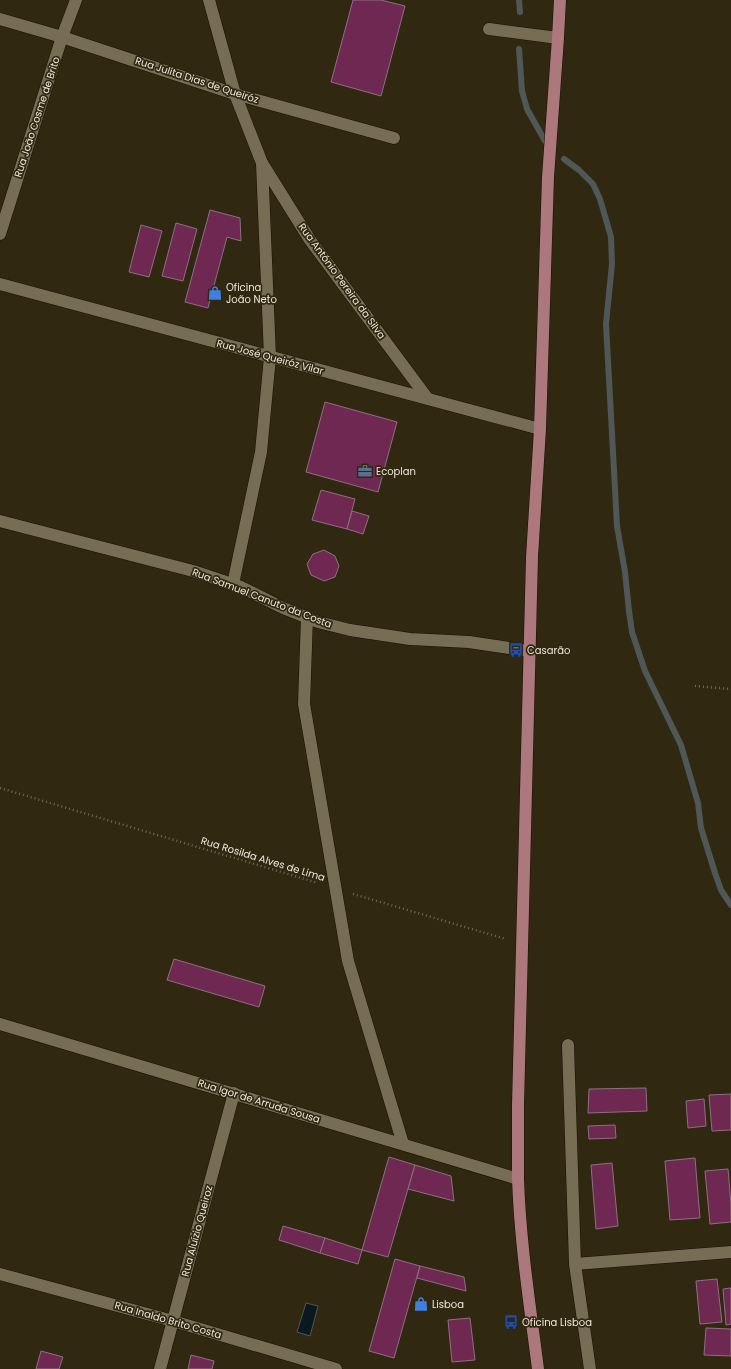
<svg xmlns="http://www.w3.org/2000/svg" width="731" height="1369" font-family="Poppins,sans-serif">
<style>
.water{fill:#0a191e;stroke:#4f5757}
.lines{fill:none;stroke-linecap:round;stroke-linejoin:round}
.stream{stroke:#4f5757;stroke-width:6}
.building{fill:#6f2852;stroke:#8b717e}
.minor-casing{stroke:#191000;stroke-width:13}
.major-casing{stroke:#191000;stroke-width:13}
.path{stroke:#726a57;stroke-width:2.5;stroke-dasharray:1 3;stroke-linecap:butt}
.minor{stroke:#776d55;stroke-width:12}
.major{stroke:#ac787b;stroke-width:12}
.labels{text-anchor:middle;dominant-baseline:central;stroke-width:3.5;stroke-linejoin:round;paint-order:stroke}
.street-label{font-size:10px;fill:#efe9dc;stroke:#312812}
.poi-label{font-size:10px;fill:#efe9dc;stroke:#312812;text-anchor:start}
</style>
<rect width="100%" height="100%" fill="#312812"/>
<!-- water -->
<polygon class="water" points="306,1303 318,1306 310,1336 297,1332"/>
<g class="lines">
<!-- stream -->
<g class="stream">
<polyline points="519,0 520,12"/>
<polyline points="519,49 522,91 527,109 545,141"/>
<polyline points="564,159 579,170 593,184 600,199 611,237 612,264 606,324 617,526 625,572 629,611 632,632 645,671 681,745 698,803 701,828 715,873 721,890 731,905"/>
</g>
</g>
<!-- building -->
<g class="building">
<polygon points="353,0 381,0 405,6 381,96 331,82"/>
<polygon points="210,210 240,218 241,241 227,237 208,308 185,302"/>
<polygon points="176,223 197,229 183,281 162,276"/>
<polygon points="141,225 162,231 149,277 129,272"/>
<polygon points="325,402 397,422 378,492 306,472"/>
<polygon points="321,490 355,499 347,529 312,520"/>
<polygon points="352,511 369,516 363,534 347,529"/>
<polygon points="324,550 335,556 339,566 335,577 324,581 311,575 307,564 313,554"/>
<polygon points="174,959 265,986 259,1007 167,980"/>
<polygon points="646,1088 647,1111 588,1113 589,1089"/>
<polygon points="731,1094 731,1130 712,1131 709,1095"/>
<polygon points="704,1099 706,1126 688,1128 686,1101"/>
<polygon points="615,1125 616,1138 589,1139 588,1126"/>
<polygon points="389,1157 415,1165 388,1257 362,1250"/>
<polygon points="695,1158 700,1218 670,1220 665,1161"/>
<polygon points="612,1163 618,1226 596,1229 591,1165"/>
<polygon points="415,1165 451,1176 454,1201 408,1189"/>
<polygon points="728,1169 731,1204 731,1222 710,1224 705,1171"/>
<polygon points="283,1226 325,1238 320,1253 279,1240"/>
<polygon points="325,1238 362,1250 358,1264 320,1253"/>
<polygon points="395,1259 420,1266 394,1358 369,1351"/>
<polygon points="420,1266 464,1277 466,1291 417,1278"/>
<polygon points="717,1279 722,1322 700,1324 696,1281"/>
<polygon points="731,1288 731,1324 726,1325 723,1289"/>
<polygon points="470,1318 475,1360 452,1362 448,1320"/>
<polygon points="706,1328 731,1329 731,1356 704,1355"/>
<polygon points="41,1351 63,1357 59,1369 36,1369"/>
<polygon points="191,1355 214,1361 212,1369 188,1369"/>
</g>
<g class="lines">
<defs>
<g id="minor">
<polyline points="209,0 235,94 262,163 310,240 428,399"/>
<polyline points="0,19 62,37 235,94 394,138"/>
<polyline points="489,29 558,38"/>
<polyline points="0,234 62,37 76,0"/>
<polyline points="0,284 540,429"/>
<polyline points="0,521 193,571 241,587 283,608 318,622 350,630 410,639 469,642 529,651"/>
<polyline points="233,584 261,452 270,357 262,163"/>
<polyline points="307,617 304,704 348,961 403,1144"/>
<polyline points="0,1024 518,1179"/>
<polyline points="568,1045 575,1264 590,1369"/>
<polyline points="575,1264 731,1252"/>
<polyline points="0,1274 173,1321 336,1369"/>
<polyline points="160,1369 234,1093"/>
</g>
<path id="major" d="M538 1369C530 1306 520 1242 518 1178 518 1154 518 1130 518 1105L532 557 540 429 548 177 558 38 560 0"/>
</defs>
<!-- minor casing -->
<use href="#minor" class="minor-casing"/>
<!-- major casing -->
<use href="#major" class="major-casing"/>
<!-- path -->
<g class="path">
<polyline points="695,686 731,689"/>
<polyline points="0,788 318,883"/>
<polyline points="353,894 506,939"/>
</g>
<!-- minor -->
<use href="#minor" class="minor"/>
<!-- major -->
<use href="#major" class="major"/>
</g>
<!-- icons -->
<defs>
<symbol id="shop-bare" viewBox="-9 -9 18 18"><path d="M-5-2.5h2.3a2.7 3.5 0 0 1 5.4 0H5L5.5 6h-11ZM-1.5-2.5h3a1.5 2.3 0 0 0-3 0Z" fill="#3f7fe0" stroke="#312812" stroke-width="2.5" paint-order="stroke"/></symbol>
<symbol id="office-bare" viewBox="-9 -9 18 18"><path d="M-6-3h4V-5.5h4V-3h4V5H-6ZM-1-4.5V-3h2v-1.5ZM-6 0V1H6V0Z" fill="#5c6f8a" stroke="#312812" stroke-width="2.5" paint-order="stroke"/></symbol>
<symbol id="bus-bare" viewBox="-9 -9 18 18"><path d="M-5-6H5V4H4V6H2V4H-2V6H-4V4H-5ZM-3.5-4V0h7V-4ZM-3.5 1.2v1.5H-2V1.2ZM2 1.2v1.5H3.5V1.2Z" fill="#1a4fb4" stroke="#312812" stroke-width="2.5" paint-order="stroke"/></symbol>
</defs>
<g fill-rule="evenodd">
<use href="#shop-bare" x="205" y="283" width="20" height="20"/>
<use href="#office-bare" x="355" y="461" width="20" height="20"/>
<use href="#bus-bare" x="506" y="640" width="20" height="20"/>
<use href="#shop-bare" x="411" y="1294" width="20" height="20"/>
<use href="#bus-bare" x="501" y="1312" width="20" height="20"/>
</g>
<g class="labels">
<!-- street labels -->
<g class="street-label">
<text transform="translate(197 80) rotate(18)">Rua Julita Dias de Queiróz</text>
<text transform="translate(37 117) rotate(-72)">Rua João Cosme de Brito</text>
<text transform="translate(342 281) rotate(54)">Rua António Pereira da Silva</text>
<text transform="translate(270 357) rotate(15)">Rua José Queiróz Vilar</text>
<text transform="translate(262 598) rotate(21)">Rua Samuel Canuto da Costa</text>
<text transform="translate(263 859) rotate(17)">Rua Rosilda Alves de Lima</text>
<text transform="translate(259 1101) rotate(17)">Rua Igor de Arruda Sousa</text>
<text transform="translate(197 1231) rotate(-75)">Rua Aluízio Queiroz</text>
<text transform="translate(168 1320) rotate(16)">Rua Inaldo Brito Costa</text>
</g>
<!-- poi labels -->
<g class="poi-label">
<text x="226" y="287">Oficina<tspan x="226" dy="12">João Neto</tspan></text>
<text x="376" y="471">Ecoplan</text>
<text x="527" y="650">Casarão</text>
<text x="432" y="1304">Lisboa</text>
<text x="522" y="1322">Oficina Lisboa</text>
</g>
</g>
</svg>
